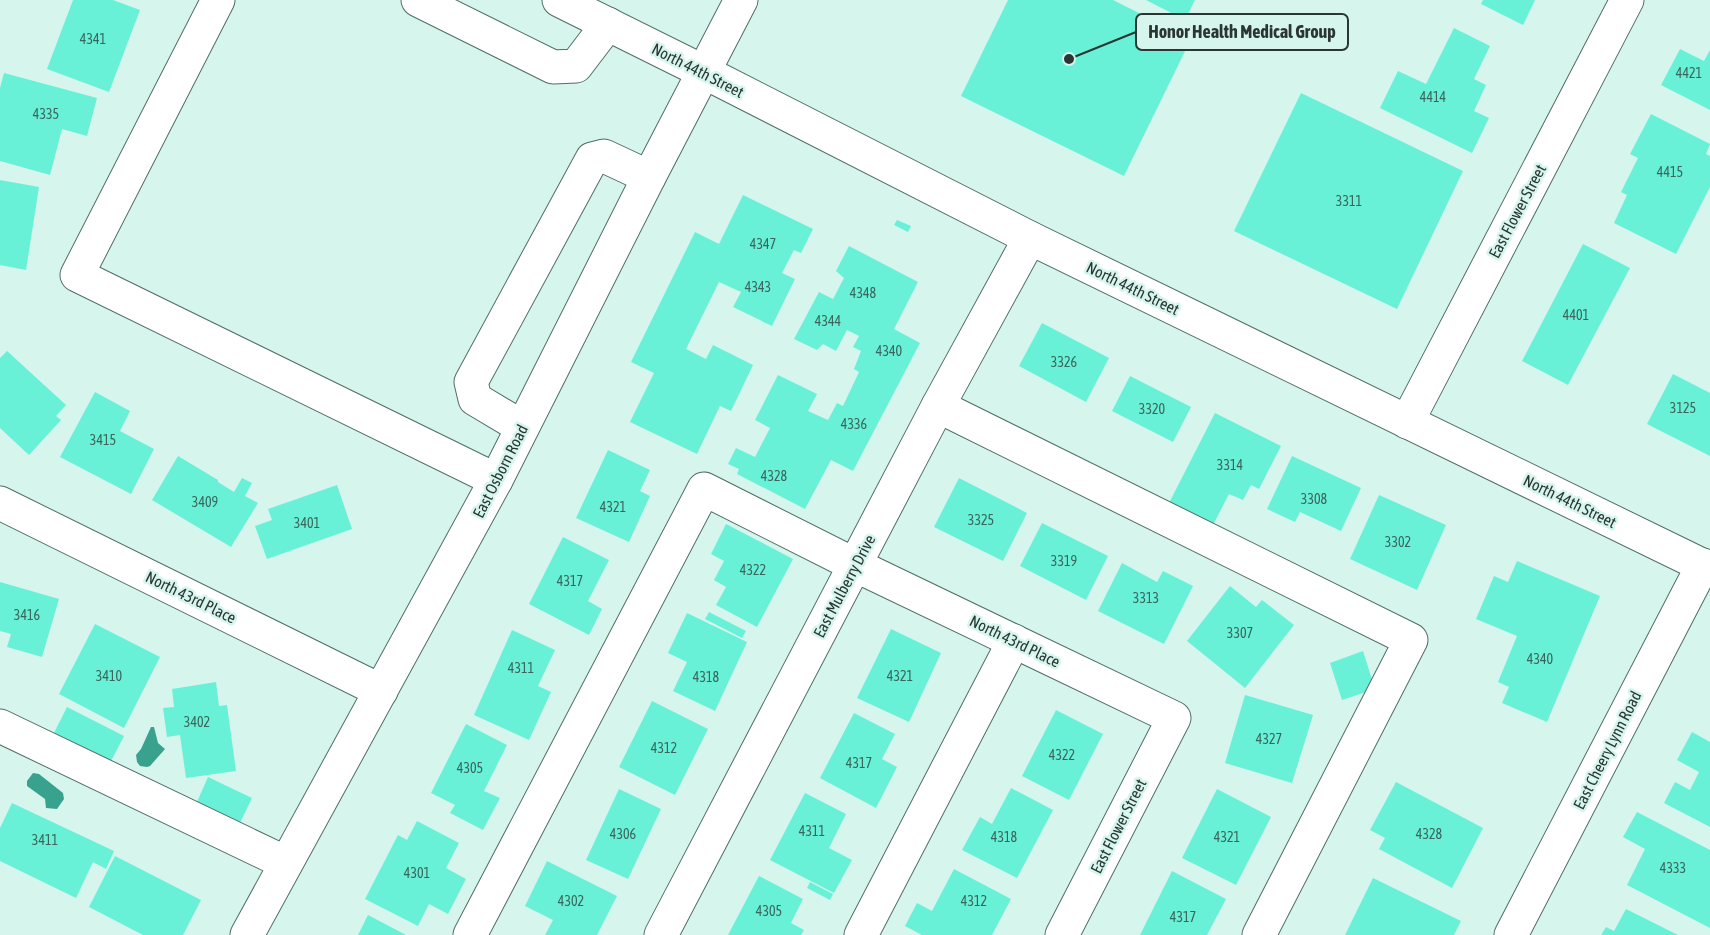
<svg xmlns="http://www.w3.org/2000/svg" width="1710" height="935" font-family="'Asap Condensed',sans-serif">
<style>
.water{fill:#38a28f}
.building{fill:#69f1d7}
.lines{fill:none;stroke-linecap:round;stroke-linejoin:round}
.minor-casing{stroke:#516e67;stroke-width:35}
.major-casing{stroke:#516e67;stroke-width:35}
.minor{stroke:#fff;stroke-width:33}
.major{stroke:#fff;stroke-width:33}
.labels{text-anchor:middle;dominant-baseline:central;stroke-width:5;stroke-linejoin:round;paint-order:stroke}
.number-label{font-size:14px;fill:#3a655c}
.street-label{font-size:16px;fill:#2a3633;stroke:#d5f5ed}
.leader{fill:none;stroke:#2a3633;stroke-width:2}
.callout-dot{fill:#2a3633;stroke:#d5f5ed;stroke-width:2}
.callout{fill:#d5f5ed;stroke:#2a3633;stroke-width:2}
.callout-label{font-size:18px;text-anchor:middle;font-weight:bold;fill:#2a3633}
</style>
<rect width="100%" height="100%" fill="#d5f5ed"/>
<!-- water -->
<g class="water">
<polygon points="151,727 154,727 158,743 165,749 150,766 147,767 140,766 137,762 136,755 141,749"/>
<polygon points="33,773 39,774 63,793 64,799 57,809 46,808 45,799 27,786 27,781"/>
</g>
<!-- building -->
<g class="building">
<polygon points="73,0 113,0 140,10 109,92 47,69"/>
<polygon points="1008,0 1113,0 1191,39 1124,176 961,96"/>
<polygon points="1146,0 1195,0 1185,20"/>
<polygon points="1483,0 1535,0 1523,25 1481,4"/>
<polygon points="1454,28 1490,46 1474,79 1486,85 1474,111 1489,118 1472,153 1380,108 1398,71 1426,84"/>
<polygon points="1680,49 1704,61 1710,50 1710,110 1661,85"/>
<polygon points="4,73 97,98 87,136 62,129 50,175 0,161 0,88"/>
<polygon points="1301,93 1463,171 1397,309 1234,231"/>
<polygon points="1651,114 1710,144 1706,154 1710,156 1710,187 1676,254 1614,223 1627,195 1621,192 1638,158 1630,154"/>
<polygon points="0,180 39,187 26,270 0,265"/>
<polygon points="743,195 813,229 801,253 794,250 782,273 795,279 772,326 733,307 741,292 719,282 686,349 706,359 713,345 753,365 731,411 720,406 697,454 630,422 654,373 631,362 695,232 719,244"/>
<polygon points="897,220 911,226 908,232 894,225"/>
<polygon points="1583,244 1630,268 1568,385 1522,361"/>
<polygon points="849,246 918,282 894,329 920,343 853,471 831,460 805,509 737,474 739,469 728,464 736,448 755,457 770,428 755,420 778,375 817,394 808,411 828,420 837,403 843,406 859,372 854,369 861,351 853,347 859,336 847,330 836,351 823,344 817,350 794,339 819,292 833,299 844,278 836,271"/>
<polygon points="1042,323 1109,358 1086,402 1019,366"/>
<polygon points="7,351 66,405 56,416 61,420 29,455 0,428 0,358"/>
<polygon points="1673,374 1710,393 1710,456 1647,424"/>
<polygon points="1130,376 1191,407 1173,442 1112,411"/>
<polygon points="95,392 130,411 120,431 154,449 131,494 60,457"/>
<polygon points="1215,413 1281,446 1259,489 1251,485 1243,500 1229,494 1212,527 1168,505"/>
<polygon points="608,450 650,470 640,491 650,496 629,542 576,518"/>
<polygon points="178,456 218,480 218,482 234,492 242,478 252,483 245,496 258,503 231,547 152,500"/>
<polygon points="1292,456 1361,488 1341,531 1300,512 1295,522 1267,509"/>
<polygon points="959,478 1027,513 1003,561 934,527"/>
<polygon points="337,485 352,529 267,559 255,526 272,520 268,509"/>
<polygon points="1379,495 1446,525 1417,590 1350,559"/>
<polygon points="1042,523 1108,556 1086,600 1020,566"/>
<polygon points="726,524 793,559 757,627 716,605 726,587 714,580 724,561 711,554"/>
<polygon points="563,537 609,560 588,601 602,609 589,635 529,604"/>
<polygon points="1517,561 1600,596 1547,722 1502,703 1509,687 1498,682 1517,636 1476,619 1494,576 1508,582"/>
<polygon points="1122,563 1157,582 1163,571 1193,586 1164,644 1098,611"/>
<polygon points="0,582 59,599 42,657 7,647 11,634 0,631"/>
<polygon points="1230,586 1256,607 1262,600 1294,625 1245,688 1187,641"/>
<polygon points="709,612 746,631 742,638 705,619"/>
<polygon points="687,613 747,642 715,711 673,691 687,662 668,653"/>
<polygon points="95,624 160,657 124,728 59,694"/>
<polygon points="891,629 941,653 909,722 857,698"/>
<polygon points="512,630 555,650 538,686 551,692 529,740 474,715"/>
<polygon points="1363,651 1375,689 1342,700 1330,663"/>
<polygon points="216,682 219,706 227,705 236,771 186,778 180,735 167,737 163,708 174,707 172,689"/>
<polygon points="1245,695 1313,715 1292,783 1225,763"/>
<polygon points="652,701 708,729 675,795 619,767"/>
<polygon points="67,707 124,736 107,769 50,741"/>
<polygon points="1056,710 1103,734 1069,800 1022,776"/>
<polygon points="854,713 895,734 882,759 897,767 876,808 820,778"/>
<polygon points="466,724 507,745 484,791 500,798 483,830 450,813 455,805 431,793"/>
<polygon points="1692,732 1710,742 1710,827 1664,803 1675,782 1690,790 1699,772 1677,760"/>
<polygon points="208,777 252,798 236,831 193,811"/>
<polygon points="1396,782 1483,828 1452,888 1379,849 1385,838 1370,830"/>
<polygon points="1011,788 1053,810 1017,878 962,850 980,817 992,824"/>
<polygon points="619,789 661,809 628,879 586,860"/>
<polygon points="1217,789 1271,817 1236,885 1182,858"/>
<polygon points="805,793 846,814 829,848 852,860 834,893 770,860"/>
<polygon points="12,803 114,851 106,869 93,862 76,898 0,861 0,828"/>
<polygon points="1637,812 1710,850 1710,928 1627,885 1645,849 1623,837"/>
<polygon points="417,821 459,843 446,868 466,879 448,914 429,904 418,926 365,899 398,835 407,840"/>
<polygon points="115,856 201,900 183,935 143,935 89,907"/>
<polygon points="547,861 617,896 597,935 545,935 553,920 525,906"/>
<polygon points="954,869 1011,899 992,935 922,935 905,926 917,903 932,911"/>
<polygon points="1172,871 1226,899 1207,935 1140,935"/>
<polygon points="759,876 803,899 791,923 804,930 801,935 728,935"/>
<polygon points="1373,878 1461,921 1454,935 1345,935"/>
<polygon points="810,882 833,894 830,900 807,888"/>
<polygon points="1626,909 1678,935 1601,935 1606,927 1614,931"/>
<polygon points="368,915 406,935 358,935"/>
</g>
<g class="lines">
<defs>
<g id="minor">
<polyline points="218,0 77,275 496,480"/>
<polyline points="418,0 553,67 576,66 608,24"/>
<polyline points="938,406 1411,640 1259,935"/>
<polyline points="1407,422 1627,0"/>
<polyline points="522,427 475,399 471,382 592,159 604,156 649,177"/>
<polyline points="0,503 381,691"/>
<polyline points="0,726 286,863"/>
<polyline points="247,935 496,480 649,177 741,0"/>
<polyline points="470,935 704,489 855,565 1174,718 1062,935"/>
<polyline points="661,935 938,406 1030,238"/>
<polyline points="861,935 1014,641"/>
<polyline points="1511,935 1703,565"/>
</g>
<polyline id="major" points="559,0 704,72 1030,238 1710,569"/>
</defs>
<!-- minor casing -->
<use href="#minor" class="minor-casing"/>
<!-- major casing -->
<use href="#major" class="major-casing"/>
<!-- minor -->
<use href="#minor" class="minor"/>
<!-- major -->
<use href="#major" class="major"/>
</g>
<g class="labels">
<!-- number labels -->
<g class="number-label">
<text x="93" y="39">4341</text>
<text x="1689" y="73">4421</text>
<text x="1433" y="97">4414</text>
<text x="46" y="114">4335</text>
<text x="1670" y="172">4415</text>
<text x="1349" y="201">3311</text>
<text x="763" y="244">4347</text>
<text x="758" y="287">4343</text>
<text x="863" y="293">4348</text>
<text x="1576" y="315">4401</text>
<text x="828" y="321">4344</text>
<text x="889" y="351">4340</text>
<text x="1064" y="362">3326</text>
<text x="1683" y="408">3125</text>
<text x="1152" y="409">3320</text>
<text x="854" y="424">4336</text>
<text x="103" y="440">3415</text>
<text x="1230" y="465">3314</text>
<text x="774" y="476">4328</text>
<text x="1314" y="499">3308</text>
<text x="205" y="502">3409</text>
<text x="613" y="507">4321</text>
<text x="981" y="520">3325</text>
<text x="307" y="523">3401</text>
<text x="1398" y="542">3302</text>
<text x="1064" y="561">3319</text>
<text x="753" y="570">4322</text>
<text x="570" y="581">4317</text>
<text x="1146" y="598">3313</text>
<text x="27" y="615">3416</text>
<text x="1240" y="633">3307</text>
<text x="1540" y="659">4340</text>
<text x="521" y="668">4311</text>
<text x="109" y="676">3410</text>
<text x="900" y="676">4321</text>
<text x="706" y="677">4318</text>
<text x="197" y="722">3402</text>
<text x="1269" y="739">4327</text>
<text x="664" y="748">4312</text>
<text x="1062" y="755">4322</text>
<text x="859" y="763">4317</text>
<text x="470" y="768">4305</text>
<text x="812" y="831">4311</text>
<text x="623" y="834">4306</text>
<text x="1429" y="834">4328</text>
<text x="1004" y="837">4318</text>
<text x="1227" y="837">4321</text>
<text x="45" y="840">3411</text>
<text x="1673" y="868">4333</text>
<text x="417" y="873">4301</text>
<text x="571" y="901">4302</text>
<text x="974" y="901">4312</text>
<text x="769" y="911">4305</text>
<text x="1183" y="917">4317</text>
</g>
<!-- street labels -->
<g class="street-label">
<text transform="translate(698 70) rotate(27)">North 44th Street</text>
<text transform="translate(1517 211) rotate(-62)">East Flower Street</text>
<text transform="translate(1133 288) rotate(26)">North 44th Street</text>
<text transform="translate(500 471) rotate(-63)">East Osborn Road</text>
<text transform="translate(1570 501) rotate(26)">North 44th Street</text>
<text transform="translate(844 586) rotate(-62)">East Mulberry Drive</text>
<text transform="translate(191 597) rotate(26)">North 43rd Place</text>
<text transform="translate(1015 641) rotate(26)">North 43rd Place</text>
<text transform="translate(1607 750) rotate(-63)">East Cheery Lynn Road</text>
<text transform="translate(1118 826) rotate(-63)">East Flower Street</text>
</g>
</g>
<!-- callouts -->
<path class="leader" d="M1069 59L1136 32"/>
<circle class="callout-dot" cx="1069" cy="59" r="6"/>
<rect class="callout" x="1136" y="14" width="212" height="36" rx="6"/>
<g class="callout-label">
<text x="1242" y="38">Honor Health Medical Group</text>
</g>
</svg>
